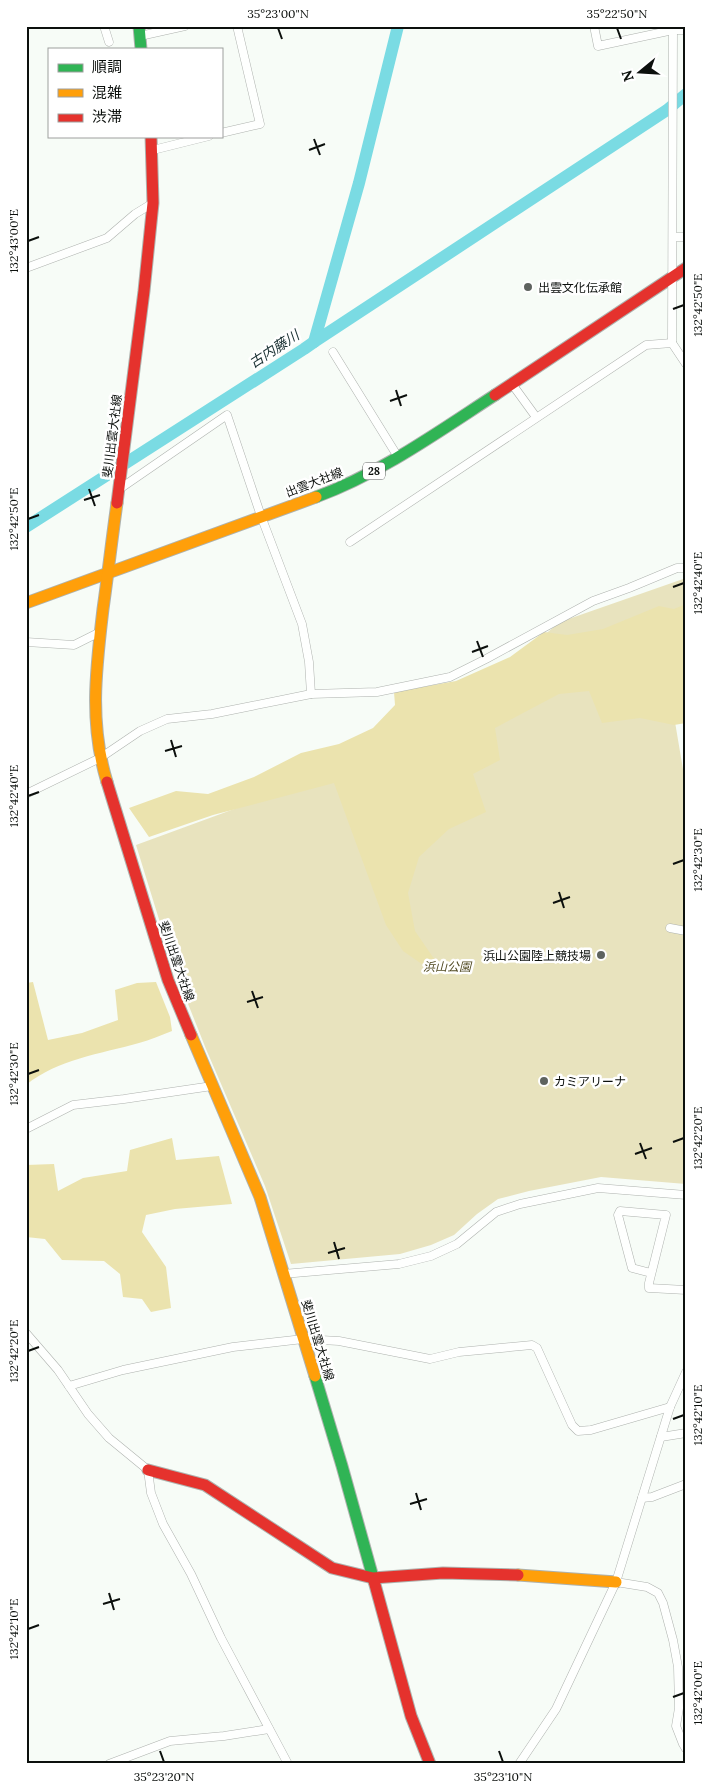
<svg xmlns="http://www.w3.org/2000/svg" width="712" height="1790" font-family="Lora,'Noto Sans JP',serif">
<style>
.green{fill:#e8e3be}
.forest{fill:#ebe3ae}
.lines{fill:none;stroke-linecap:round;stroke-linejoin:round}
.river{stroke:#7adbe3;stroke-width:12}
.street-casing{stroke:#aeb2ae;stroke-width:9}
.fast-casing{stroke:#aeb2ae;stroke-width:13}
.slow-casing{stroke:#aeb2ae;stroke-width:13}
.jam-casing{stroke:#aeb2ae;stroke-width:13}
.street{stroke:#fefffe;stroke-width:8}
.fast{stroke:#30b455;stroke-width:11}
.slow{stroke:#ff9f0a;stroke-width:11}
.jam{stroke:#e5322d;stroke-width:11}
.ticks{fill:none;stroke:#0c100d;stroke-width:2}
.poi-dot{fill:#5e635f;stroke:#fff;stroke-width:2}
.labels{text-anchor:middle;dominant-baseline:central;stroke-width:5;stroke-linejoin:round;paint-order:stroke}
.shield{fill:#fff;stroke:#555856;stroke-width:1}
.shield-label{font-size:11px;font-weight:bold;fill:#0c100d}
.poi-label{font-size:12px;fill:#0c100d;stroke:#fff;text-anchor:start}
.street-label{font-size:12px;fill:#0c100d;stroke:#fff}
.park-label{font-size:12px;font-style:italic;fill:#514a22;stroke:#fff}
.water-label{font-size:14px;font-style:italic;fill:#172e30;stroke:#fff}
.neatline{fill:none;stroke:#0c100d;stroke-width:2}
.ticks-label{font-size:12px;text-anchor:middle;fill:#0c100d}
</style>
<rect width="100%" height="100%" fill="#f7fcf7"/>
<!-- green -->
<polygon class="green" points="686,578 686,675 675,722 686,787 686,1184 601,1177 529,1191 498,1199 477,1214 454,1235 431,1245 400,1254 291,1264 265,1186 206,1049 175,971 136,845 267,797 395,732 395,698 456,686 510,663 560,622"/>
<!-- forest -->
<g class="forest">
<polygon points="686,604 686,723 674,725 640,718 602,723 589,691 559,694 495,728 500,760 473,774 486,812 449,829 419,857 408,893 415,931 439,966 432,971 403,951 386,925 334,783 213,815 149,837 129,808 176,791 208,794 254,777 301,753 339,744 373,728 395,705 394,692 456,681 510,657 544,632 567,635 603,629 659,606 674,609"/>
<path d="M33 982 48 1040 82 1033 118 1020 115 990 137 983 156 982 170 1017 172 1031C161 1035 150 1040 139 1043 100 1054 58 1059 26 1085V983Z"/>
<polygon points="172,1138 176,1160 219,1156 232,1204 175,1209 146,1215 142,1232 166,1267 171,1308 151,1312 142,1299 123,1297 120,1274 104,1261 62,1260 45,1239 26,1237 26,1165 54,1164 58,1191 83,1178 127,1171 130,1150"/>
</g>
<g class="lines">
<!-- river -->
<g class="river">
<polyline points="314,342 359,183 398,26"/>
<polyline points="26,527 304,349 314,342 667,110 686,94"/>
</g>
<defs>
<g id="street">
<polyline points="104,26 109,42"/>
<polyline points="594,26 598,46 673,30 686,30"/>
<polyline points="140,36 185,26"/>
<polyline points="221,133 260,124 237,26"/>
<polyline points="153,150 209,136"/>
<polyline points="673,237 686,237"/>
<polyline points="26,268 107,238 135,214 153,203"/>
<polyline points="672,343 673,26"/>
<polyline points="333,352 398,457"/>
<polyline points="512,384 536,417"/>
<polyline points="118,490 227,415 261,516 302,624 309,662 311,694"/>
<polyline points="350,542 646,345 672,343 686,364"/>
<polyline points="26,642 74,645 100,632"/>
<polyline points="26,794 100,758 140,731 167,719 212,714 311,694 377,692 450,677 486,659 593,601 629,588 677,568 686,568"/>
<polyline points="670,928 686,931"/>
<polyline points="26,1129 73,1105 124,1099 212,1086"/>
<polyline points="651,1273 632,1268 618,1215 620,1211 666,1215 649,1283 649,1288 686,1290"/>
<polyline points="283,1274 399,1264 431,1256 457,1244 496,1212 520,1204 598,1188 686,1195"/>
<polyline points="26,1333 58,1370 88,1414 109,1438 148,1470 151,1493 163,1524 191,1574 221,1638 288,1764"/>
<polyline points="69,1386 123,1370 233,1347 303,1339 339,1341 430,1359 459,1352 532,1345 537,1348 572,1425 578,1431 591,1430 670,1407"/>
<polyline points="661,1437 686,1433"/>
<polyline points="642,1498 652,1497 686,1484"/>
<polyline points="616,1582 647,1587 658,1593 663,1603 673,1640 678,1667 679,1708 676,1726 683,1744 686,1749"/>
<polyline points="109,1764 170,1741 224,1736 269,1729"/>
<polyline points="519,1764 556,1709 616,1582 670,1407 686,1372"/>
</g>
<g id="fast">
<polyline points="139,26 141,49"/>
<path d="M316 497C381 473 438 432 495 395"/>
<polyline points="315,1376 342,1466 374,1581"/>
</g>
<g id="slow">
<polyline points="26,603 316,497"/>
<path d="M107 782C89 723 96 669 103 609 108 574 112 538 117 503"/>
<polyline points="191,1035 260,1197 315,1376"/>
<polyline points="518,1575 616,1582"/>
</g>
<g id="jam">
<polyline points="495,395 686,268"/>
<polyline points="117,503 144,291 153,203 151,136"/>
<polyline points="107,782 168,980 191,1035"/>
<polyline points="148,1470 205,1485 332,1568 373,1578 443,1573 518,1575"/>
<polyline points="374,1581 411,1716 430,1764"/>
</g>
</defs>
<!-- street casing -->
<use href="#street" class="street-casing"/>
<!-- fast casing -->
<use href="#fast" class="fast-casing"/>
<!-- slow casing -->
<use href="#slow" class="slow-casing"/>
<!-- jam casing -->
<use href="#jam" class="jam-casing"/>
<!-- street -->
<use href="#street" class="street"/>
<!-- fast -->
<use href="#fast" class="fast"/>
<!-- slow -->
<use href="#slow" class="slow"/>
<!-- jam -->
<use href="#jam" class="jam"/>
</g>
<!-- ticks -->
<path class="ticks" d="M278 28 282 39M617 28 621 39M314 139 320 155M309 150 325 144M28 241 39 237M673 309 684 305M396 390 401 406M390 401 407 395M89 489 95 506M84 500 100 495M28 519 39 515M673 587 684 583M477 641 483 657M472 652 488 646M171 740 176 757M165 751 182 746M28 796 39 792M673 864 684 860M559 892 564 908M553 903 570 897M252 991 258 1008M247 1002 263 997M28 1074 39 1070M673 1142 684 1138M640 1143 646 1159M635 1154 652 1148M334 1242 339 1259M328 1253 345 1248M28 1351 39 1347M673 1419 684 1415M416 1493 421 1510M410 1504 427 1499M109 1593 114 1610M103 1604 120 1599M28 1629 39 1625M673 1697 684 1693M160 1751 164 1762M499 1751 503 1762"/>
<!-- markers -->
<g class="poi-dot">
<circle cx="528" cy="287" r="5"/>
<circle cx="601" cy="955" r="5"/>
<circle cx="544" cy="1081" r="5"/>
</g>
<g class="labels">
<!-- shield labels -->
<rect class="shield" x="363" y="462.5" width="22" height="17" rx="4"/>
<g class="shield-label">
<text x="374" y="471">28</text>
</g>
<!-- poi labels -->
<g class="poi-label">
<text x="538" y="287">出雲文化伝承館</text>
<text x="591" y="955" text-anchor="end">浜山公園陸上競技場</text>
<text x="554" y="1081">カミアリーナ</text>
</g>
<!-- street labels -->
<g class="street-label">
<text transform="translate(112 436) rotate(-83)">斐川出雲大社線</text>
<text transform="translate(314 482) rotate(-21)">出雲大社線</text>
<text transform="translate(177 961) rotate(71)">斐川出雲大社線</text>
<text transform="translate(318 1340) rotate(73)">斐川出雲大社線</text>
</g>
<!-- park labels -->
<g class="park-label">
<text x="447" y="966">浜山公園</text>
</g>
<!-- water labels -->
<g class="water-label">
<text transform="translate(274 349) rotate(-33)">古内藤川</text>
</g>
</g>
<!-- border -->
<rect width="712" height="1790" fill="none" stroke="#ffffff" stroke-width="55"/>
<!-- legend -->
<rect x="48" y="48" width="175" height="90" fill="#ffffff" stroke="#9e9f9e"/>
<rect x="58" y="64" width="25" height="8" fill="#30b455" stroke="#9e9f9e"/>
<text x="92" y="72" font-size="15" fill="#0c100d">順調</text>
<rect x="58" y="89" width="25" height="8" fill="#ff9f0a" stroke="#9e9f9e"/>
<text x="92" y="98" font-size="15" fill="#0c100d">混雑</text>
<rect x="58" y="114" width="25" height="8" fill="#e5322d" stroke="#9e9f9e"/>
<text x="92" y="122" font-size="15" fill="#0c100d">渋滞</text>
<!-- north arrow -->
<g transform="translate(640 72) rotate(252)" stroke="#ffffff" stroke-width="4" paint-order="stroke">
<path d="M0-4L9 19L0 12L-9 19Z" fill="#0c100d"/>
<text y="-8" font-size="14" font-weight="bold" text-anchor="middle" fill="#0c100d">N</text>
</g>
<rect x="28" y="28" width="656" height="1734" class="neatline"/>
<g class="ticks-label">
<text x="278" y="18">35°23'00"N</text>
<text x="617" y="18">35°22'50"N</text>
<text transform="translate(14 241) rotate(-90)" y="4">132°43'00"E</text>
<text transform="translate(698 305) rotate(-90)" y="4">132°42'50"E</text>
<text transform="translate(14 519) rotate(-90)" y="4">132°42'50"E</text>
<text transform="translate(698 583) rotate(-90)" y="4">132°42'40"E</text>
<text transform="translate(14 796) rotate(-90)" y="4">132°42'40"E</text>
<text transform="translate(698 860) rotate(-90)" y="4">132°42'30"E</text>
<text transform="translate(14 1074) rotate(-90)" y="4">132°42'30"E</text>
<text transform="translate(698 1138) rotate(-90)" y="4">132°42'20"E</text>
<text transform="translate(14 1351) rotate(-90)" y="4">132°42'20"E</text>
<text transform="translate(698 1415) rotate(-90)" y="4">132°42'10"E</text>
<text transform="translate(14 1629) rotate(-90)" y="4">132°42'10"E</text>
<text transform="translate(698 1693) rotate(-90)" y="4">132°42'00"E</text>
<text x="164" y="1781">35°23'20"N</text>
<text x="503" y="1781">35°23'10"N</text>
</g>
</svg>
